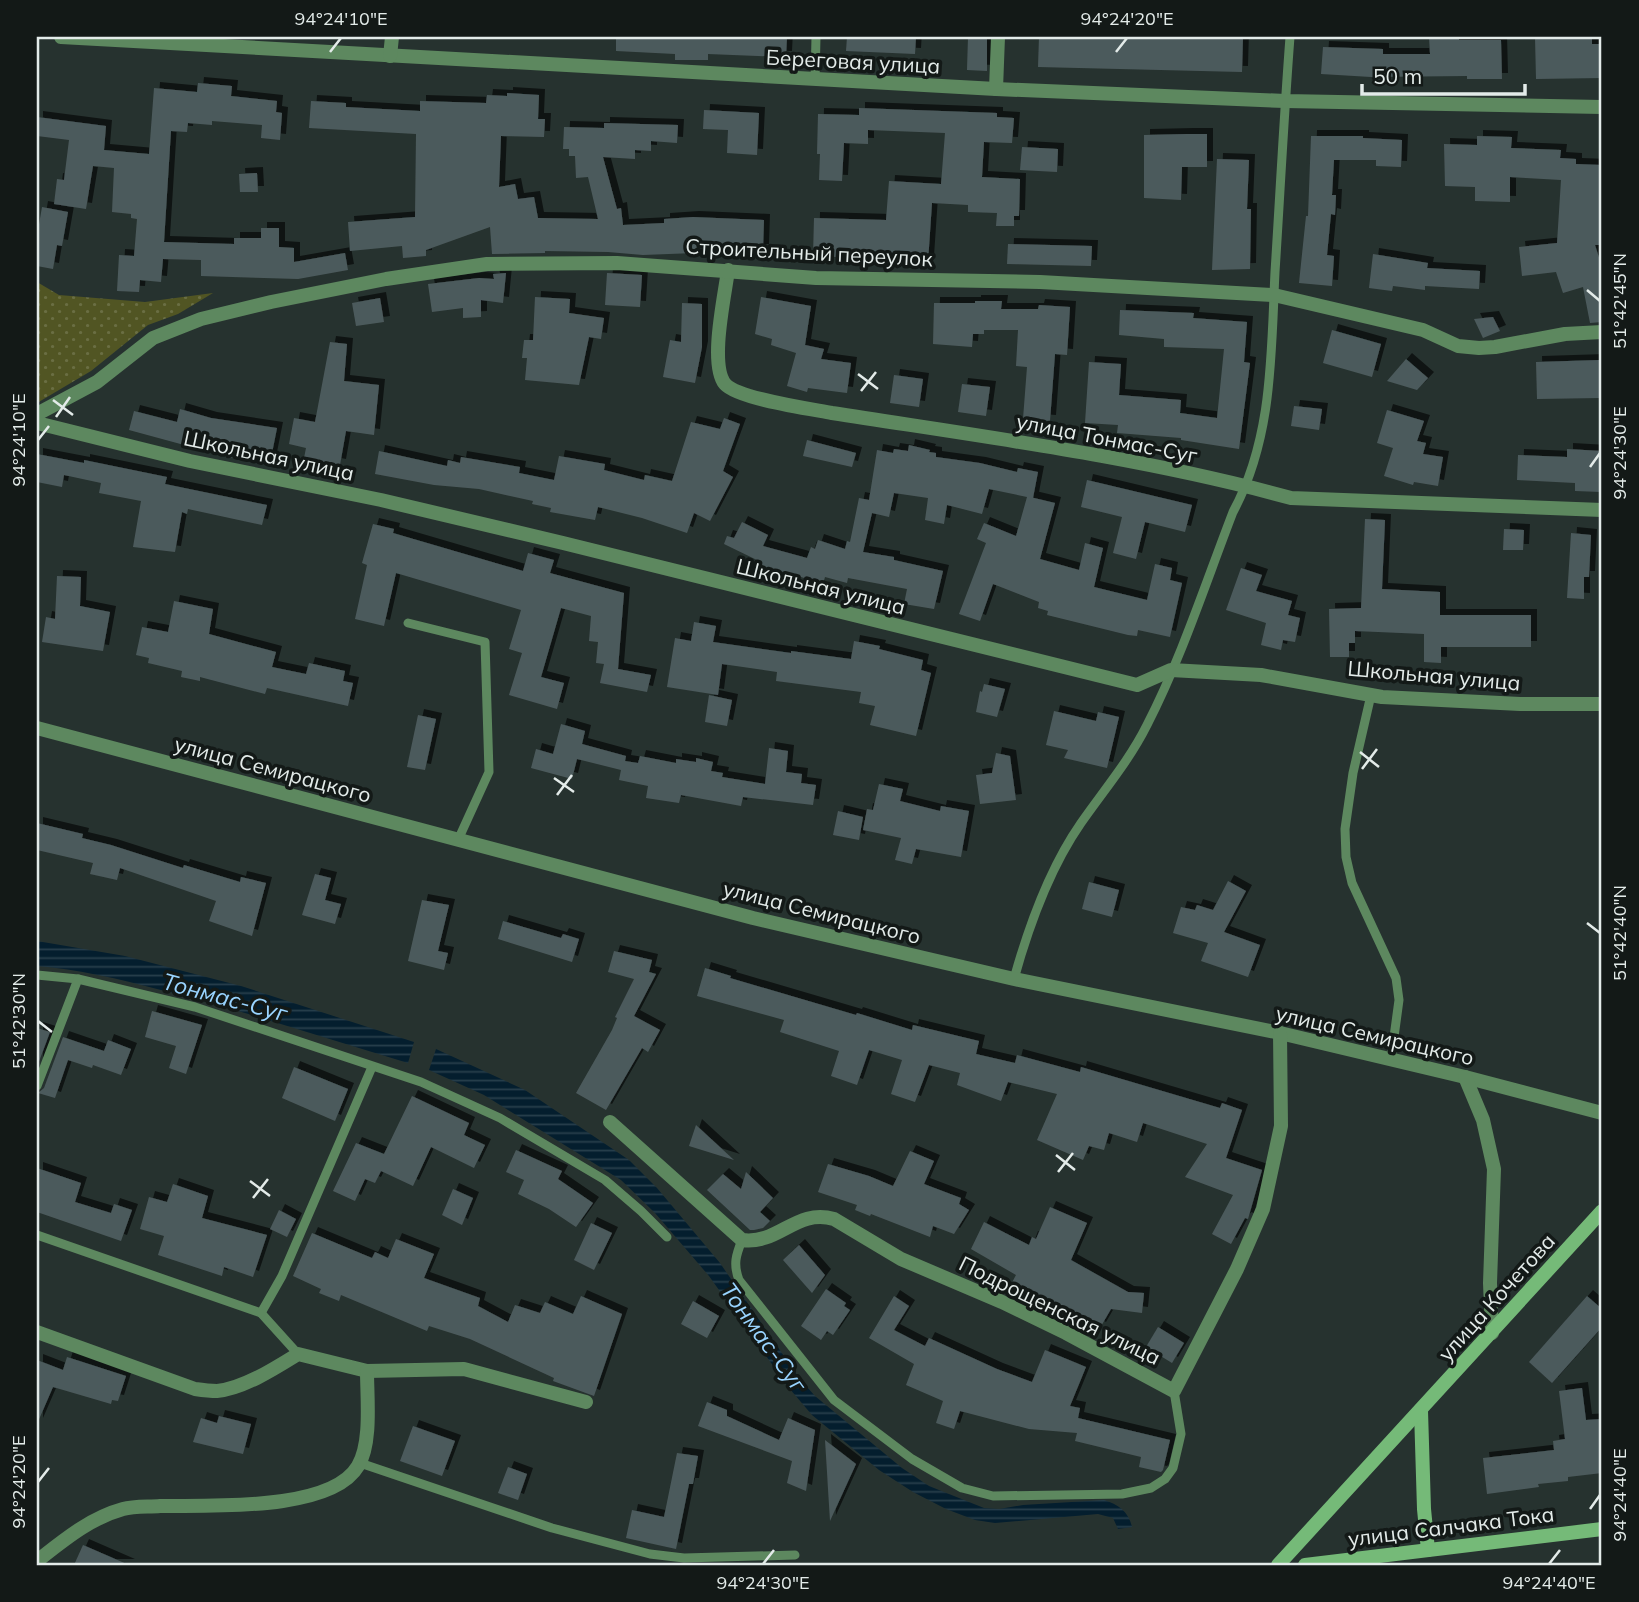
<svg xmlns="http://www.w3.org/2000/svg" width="1639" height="1602" font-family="Mulish,sans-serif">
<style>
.grass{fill:url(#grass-dots)}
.water{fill:url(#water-rules)}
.building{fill:#4c5a5c;filter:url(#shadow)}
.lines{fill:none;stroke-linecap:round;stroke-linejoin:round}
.lane{stroke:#5d885f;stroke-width:9}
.street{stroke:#5d885f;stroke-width:14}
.secondary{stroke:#75ba78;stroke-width:14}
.ticks{fill:none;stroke:#e3ebe9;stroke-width:2.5}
.labels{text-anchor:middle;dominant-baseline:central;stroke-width:7;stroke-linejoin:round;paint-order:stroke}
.street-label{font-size:21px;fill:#e3ebe9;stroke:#131917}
.water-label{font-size:23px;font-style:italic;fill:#99d4ff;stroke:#131917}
.neatline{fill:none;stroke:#e3ebe9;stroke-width:2.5}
.ticks-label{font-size:18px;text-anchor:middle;fill:#e3ebe9}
</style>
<defs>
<pattern id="grass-dots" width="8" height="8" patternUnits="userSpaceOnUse" patternTransform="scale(1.75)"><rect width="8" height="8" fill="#515523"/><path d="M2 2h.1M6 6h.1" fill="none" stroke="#6a6e43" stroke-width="1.8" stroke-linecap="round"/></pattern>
<pattern id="water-rules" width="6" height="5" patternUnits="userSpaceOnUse" patternTransform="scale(1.75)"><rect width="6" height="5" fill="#041e2e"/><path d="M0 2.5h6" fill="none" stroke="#283f4c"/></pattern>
<filter id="shadow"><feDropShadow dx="6" dy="-6" stdDeviation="0" flood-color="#0009"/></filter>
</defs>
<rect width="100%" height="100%" fill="#26322f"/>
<!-- grass -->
<polygon class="grass" points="37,282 59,295 145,302 213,293 178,314 148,325 91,371 37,403"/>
<!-- water -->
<g class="water">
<path d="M37 941 125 956 241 986 414 1042 408 1063C324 1038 242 1010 157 989 118 979 78 969 37 966Z"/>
<path d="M436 1049 525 1090 629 1160 657 1188 720 1263 799 1378 815 1396 902 1468 929 1486 984 1508 999 1509 1023 1505 1104 1500C1118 1504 1129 1512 1132 1527L1118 1529 1113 1518 1098 1514 995 1523 975 1520 946 1509 913 1492 879 1470 812 1415 789 1388 709 1276 655 1213 621 1180 484 1095 429 1070Z"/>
</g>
<!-- building -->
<g class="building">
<polygon points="616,37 787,37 786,57 708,54 708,60 675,60 675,54 616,51"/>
<polygon points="847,37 916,37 915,54 846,51"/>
<polygon points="968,37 987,37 987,71 967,70"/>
<polygon points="1039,37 1243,37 1242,72 1038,67"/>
<polygon points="1429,37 1459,37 1459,40 1501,40 1502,79 1467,79 1467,76 1371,77 1321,74 1323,47 1383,49 1383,54 1430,54"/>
<polygon points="1535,37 1592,37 1592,44 1602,44 1602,78 1536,79"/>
<polygon points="198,83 232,86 231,96 277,101 276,112 282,113 280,140 261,138 262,125 212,121 212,125 188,123 187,132 171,131 164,242 234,244 234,238 261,238 261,228 279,228 279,247 294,248 294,262 345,253 348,270 298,279 201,276 201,260 163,259 161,282 140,280 139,292 117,291 119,255 134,256 137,219 131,218 131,214 112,212 114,168 93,166 86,209 54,204 57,179 64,180 69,140 37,136 37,117 106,126 104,150 149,154 154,88 197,92"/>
<polygon points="507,93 539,95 538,119 545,119 544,137 501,136 499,187 515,184 518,199 534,197 538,218 598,219 588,177 576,178 575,156 569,156 569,149 563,149 564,127 604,128 604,123 678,125 677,143 651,141 651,151 635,150 635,159 603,157 617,209 621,208 623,225 664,223 664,219 693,217 764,220 763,250 694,249 694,253 643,255 608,252 545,251 545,253 492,254 490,227 426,250 426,256 403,258 402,246 350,251 348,222 415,217 416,134 309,128 311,101 346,103 346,107 420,111 420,101 486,103 487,95 507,96"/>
<polygon points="859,108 997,113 997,117 1014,118 1012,143 984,142 982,177 1020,179 1019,216 1014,216 1014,226 996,226 997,213 968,212 968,205 932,203 928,262 881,259 881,263 862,262 862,258 813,256 814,218 886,220 889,181 941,184 945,133 868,130 868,144 844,143 842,181 819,180 820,154 817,154 818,114 859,115"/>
<polygon points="704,110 759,113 757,155 727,153 728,130 703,129"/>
<polygon points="1187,134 1207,134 1207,167 1182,167 1181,200 1144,198 1144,135"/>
<polygon points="1311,136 1363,136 1363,138 1402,140 1401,167 1376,166 1376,160 1334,160 1332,195 1336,195 1335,215 1331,214 1327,255 1334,256 1332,286 1299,283 1306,216 1308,216"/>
<polygon points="1477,136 1512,137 1511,148 1561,150 1560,158 1576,159 1576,164 1602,165 1602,245 1595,245 1602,267 1602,322 1590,323 1583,287 1563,293 1556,272 1522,276 1519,247 1557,243 1561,180 1510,177 1510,202 1475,201 1475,187 1445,186 1444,144 1477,145"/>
<polygon points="1022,147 1058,149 1057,172 1020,170"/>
<polygon points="1217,159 1249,160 1247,209 1251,209 1250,269 1212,270"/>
<polygon points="257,173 258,192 240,192 239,174"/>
<polygon points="42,207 68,212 62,246 57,245 53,269 37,266 37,236"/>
<polygon points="1008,244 1092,246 1091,266 1007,264"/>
<polygon points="1373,254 1428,263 1427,268 1480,271 1479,289 1425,286 1425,290 1393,286 1392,291 1369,288"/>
<polygon points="506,273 503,303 481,300 481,317 463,318 463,308 432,312 428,284 479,278 494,279 493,274"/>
<polygon points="607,273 642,275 640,307 605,305"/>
<polygon points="535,297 570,299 569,313 604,318 601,339 589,337 579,385 525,380 527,358 522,358 524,340 533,340"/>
<polygon points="761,297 811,306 805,345 824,349 821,359 851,363 847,393 808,388 807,392 787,386 796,353 771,345 772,339 755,334"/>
<polygon points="380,298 384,322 356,326 352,303"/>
<polygon points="975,301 1002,301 1001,309 1038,309 1039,305 1070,307 1067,355 1055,354 1050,421 1023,419 1027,367 1016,366 1018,330 984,330 984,334 973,334 972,347 933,344 934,303 975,303"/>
<polygon points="682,303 702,304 702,347 695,383 663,377 670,340 681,342"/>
<polygon points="1120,310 1194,313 1193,318 1247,322 1244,362 1250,363 1239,449 1181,440 1181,438 1117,433 1118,425 1085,423 1089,362 1121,364 1119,395 1181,400 1180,413 1217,418 1224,349 1164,347 1164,339 1119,335"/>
<polygon points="1493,317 1500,331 1483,338 1474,319"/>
<polygon points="1332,330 1381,344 1372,377 1323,363"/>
<polygon points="330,342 347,344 344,381 379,385 374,435 346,431 340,465 304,458 306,448 289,444 294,418 315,422"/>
<polygon points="1406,359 1428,378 1417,390 1387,381"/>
<polygon points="1599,360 1600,398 1537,399 1536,362"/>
<polygon points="894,375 923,379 919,407 890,403"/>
<polygon points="962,384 990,387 986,416 958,412"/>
<polygon points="1294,406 1322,409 1319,430 1291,426"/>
<polygon points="180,409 211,418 277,428 271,458 234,450 232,458 129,430 134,411 177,422"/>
<polygon points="1387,410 1424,421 1417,441 1426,443 1423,454 1443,457 1438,486 1414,482 1413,485 1384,476 1393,448 1377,443"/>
<polygon points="724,418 740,424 723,471 733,477 710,521 694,513 687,533 642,518 598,507 595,520 550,512 551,508 532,504 533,501 479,489 434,485 375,474 379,451 447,466 448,460 460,463 461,457 520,467 519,473 554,480 559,456 605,464 604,470 644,480 645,475 672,481 691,422 720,429"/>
<polygon points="807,440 856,453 852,467 803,456"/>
<polygon points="909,445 930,450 929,452 936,453 936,457 980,463 1017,472 1018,468 1038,472 1033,498 1030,497 1055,503 1040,559 1079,570 1085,543 1103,548 1094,587 1147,600 1155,564 1172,568 1170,580 1182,583 1170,637 1138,630 1137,636 1128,635 1047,615 1048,611 1038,608 1039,602 993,584 980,621 959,614 986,543 977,539 984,523 1016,536 1027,497 989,489 982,514 947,505 944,524 925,520 928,498 894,493 889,517 872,513 863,552 894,557 894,560 943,571 934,609 904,604 907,589 848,578 847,583 825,577 823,584 798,576 797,582 758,572 761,562 724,544 727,536 734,538 742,522 768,535 763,546 807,558 811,547 815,549 818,540 845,549 847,541 850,542 859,498 869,500 877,450 893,453 894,449 908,451"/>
<polygon points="1567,449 1602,451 1601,492 1575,491 1575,483 1517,480 1518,455 1567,457"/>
<polygon points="37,454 84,463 84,460 167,477 165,484 267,505 262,525 188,509 187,514 182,512 175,552 133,547 141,501 99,493 101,483 64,475 62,487 37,482"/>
<polygon points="1087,480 1192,505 1185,532 1145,522 1136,559 1113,553 1122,517 1081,507"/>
<polygon points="1365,519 1385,520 1382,589 1440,592 1440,615 1531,615 1531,647 1441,647 1441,663 1424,662 1424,634 1355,631 1355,643 1349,643 1349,657 1330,657 1329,609 1361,608"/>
<polygon points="373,524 394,529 393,533 523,571 528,553 554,560 550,573 624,593 618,669 651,675 647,692 600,683 604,664 596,663 598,642 589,641 591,616 561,608 541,677 564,683 557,709 509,695 522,653 509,649 521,610 396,573 384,626 355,619 367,565 362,563"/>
<polygon points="1504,529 1524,530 1523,550 1503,550"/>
<polygon points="1571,533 1591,535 1589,577 1584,577 1584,599 1567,598"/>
<polygon points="1241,568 1262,575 1256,591 1292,601 1288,615 1300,618 1295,642 1283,640 1281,650 1261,645 1266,623 1226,610"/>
<polygon points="57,576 81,577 80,606 110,612 103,651 42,642 46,617 55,619"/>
<polygon points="174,601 213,609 209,634 276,652 272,667 306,674 309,663 345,671 343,681 353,683 348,706 267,688 265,694 200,677 200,681 181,677 182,671 148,663 149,658 136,655 142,627 168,632"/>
<polygon points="694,622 716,626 713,642 791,653 791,651 851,659 854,641 880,646 879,649 923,660 921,670 931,673 916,736 870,725 875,706 859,703 861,692 776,681 777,672 722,664 718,695 667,687 675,638 691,641"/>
<polygon points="984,684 1005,689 997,717 976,712 980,691 982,692"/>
<polygon points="709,695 732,700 727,726 705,722"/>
<polygon points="1054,711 1096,721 1098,712 1119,717 1107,768 1064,758 1068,750 1046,745"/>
<polygon points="418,715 436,719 425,770 407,767"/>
<polygon points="561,724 585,731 582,744 626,756 625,761 638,763 640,756 676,763 676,759 696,762 696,758 713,762 711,771 723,773 722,777 765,784 769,748 788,751 786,772 802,774 801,783 816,785 813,805 743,797 741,806 681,795 679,803 646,798 648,786 619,780 621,770 577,759 572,779 531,768 536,749 553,754"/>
<polygon points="996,753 1010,756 1016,800 980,804 976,775 992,773"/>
<polygon points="879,784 903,789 900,801 940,811 941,806 969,811 961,857 916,849 912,864 895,860 901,838 863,830 867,809 873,810"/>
<polygon points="838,811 863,817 859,840 833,835"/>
<polygon points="37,823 83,834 82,838 111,845 183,868 184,865 240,882 241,877 266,883 252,936 209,921 216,901 120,868 117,880 90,874 93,863 37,850"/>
<polygon points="315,874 331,878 325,900 341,904 335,924 302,915"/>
<polygon points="1228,881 1246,891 1224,932 1260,945 1248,977 1201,961 1208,943 1173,933 1181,907 1195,910 1197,905 1213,910"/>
<polygon points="1089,882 1119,890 1112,917 1082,909"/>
<polygon points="422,900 449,905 438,951 448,953 444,970 408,961"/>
<polygon points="503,921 561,938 563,934 579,939 572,962 498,939"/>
<polygon points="614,951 652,960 649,972 656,974 634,1016 660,1030 648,1052 642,1048 606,1110 576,1093 612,1030 617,1018 615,1017 634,979 608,972"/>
<polygon points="705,968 731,976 730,978 856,1015 857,1013 912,1030 913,1025 979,1041 976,1054 1015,1063 1017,1055 1080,1072 1081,1067 1220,1108 1222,1103 1242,1110 1226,1158 1262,1170 1248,1219 1245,1218 1231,1244 1212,1234 1233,1195 1185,1177 1207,1144 1143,1123 1137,1142 1109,1133 1104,1150 1089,1146 1083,1160 1037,1140 1057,1094 1008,1082 1001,1101 957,1085 960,1073 929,1065 915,1102 891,1094 902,1060 869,1050 857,1085 831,1076 839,1051 780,1032 784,1020 697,996"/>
<polygon points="152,1011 202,1025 186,1074 169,1068 176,1046 145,1037"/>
<polygon points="37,1028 50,1032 37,1067"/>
<polygon points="63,1037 104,1051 108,1040 131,1049 121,1075 93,1065 92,1068 68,1060 55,1098 38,1093 44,1088"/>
<polygon points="294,1067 348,1089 335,1121 282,1098"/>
<polygon points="412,1096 469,1123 464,1135 485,1145 474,1168 431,1147 413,1186 381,1171 375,1183 365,1179 355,1201 333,1191 356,1143 384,1154"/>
<polygon points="696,1125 734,1160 689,1146"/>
<polygon points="516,1150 562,1171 558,1179 593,1203 576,1227 549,1209 518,1194 524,1180 506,1172"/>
<polygon points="910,1151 934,1161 924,1184 961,1198 959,1204 969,1210 954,1234 933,1226 930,1237 871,1214 870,1216 855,1210 857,1205 818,1192 828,1164 869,1176 893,1186"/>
<polygon points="37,1168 81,1183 75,1202 111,1213 114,1204 132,1210 121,1241 37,1212"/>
<polygon points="746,1172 773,1198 760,1212 770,1221 763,1228 754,1230 750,1230 707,1190 723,1174 741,1189"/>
<polygon points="173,1184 208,1196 202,1218 267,1235 253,1277 224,1267 222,1276 158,1255 164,1236 140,1229 149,1197 167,1202"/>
<polygon points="453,1189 473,1198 462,1225 442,1215"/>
<polygon points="1050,1207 1087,1223 1071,1260 1128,1292 1144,1293 1142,1313 1111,1309 1100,1328 1052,1301 1047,1309 1025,1297 1024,1299 1008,1290 1016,1275 971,1249 984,1222 1029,1245 1032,1237 1036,1239"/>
<polygon points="279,1210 296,1219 287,1237 270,1229"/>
<polygon points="591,1223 612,1233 594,1270 574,1260"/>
<polygon points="312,1233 372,1258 375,1252 388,1258 396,1239 434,1254 424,1278 480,1298 478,1306 508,1322 515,1305 540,1313 545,1302 573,1314 581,1296 622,1314 594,1396 553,1381 554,1378 470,1339 429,1326 427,1331 341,1295 339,1301 319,1293 321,1289 293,1276"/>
<polygon points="799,1245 825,1275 812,1293 783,1260"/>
<polygon points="826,1289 846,1303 844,1306 850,1310 833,1335 827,1331 821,1340 801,1326"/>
<polygon points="894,1296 909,1306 894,1330 925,1346 929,1338 997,1369 1032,1382 1045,1350 1086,1367 1070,1406 1080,1408 1078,1418 1170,1440 1163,1470 1161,1472 1139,1467 1141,1457 1075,1441 1077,1433 1029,1429 960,1411 954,1429 936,1423 943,1401 906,1385 914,1364 869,1338"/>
<polygon points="1587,1296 1602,1309 1602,1327 1552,1383 1529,1362"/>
<polygon points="693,1301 719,1316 707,1338 681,1324"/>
<polygon points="1158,1327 1184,1343 1172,1363 1146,1347"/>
<polygon points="67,1357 126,1376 118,1401 112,1400 111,1404 53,1387 37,1424 37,1360 63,1370"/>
<polygon points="1582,1388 1586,1420 1602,1419 1602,1473 1568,1477 1568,1481 1538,1484 1539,1487 1487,1494 1483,1458 1554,1450 1553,1441 1565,1439 1559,1391"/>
<polygon points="707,1402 727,1410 727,1416 779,1440 788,1418 815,1430 806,1491 787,1483 792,1461 698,1426"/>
<polygon points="219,1416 251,1424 243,1454 193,1442 201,1418 217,1423"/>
<polygon points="413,1426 455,1441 442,1476 400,1461"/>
<polygon points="825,1440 856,1464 830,1521"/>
<polygon points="677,1453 698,1456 693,1484 689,1484 676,1549 626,1538 632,1510 664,1517"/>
<polygon points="508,1467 527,1474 518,1500 498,1493"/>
<polygon points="83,1545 129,1565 74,1565"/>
</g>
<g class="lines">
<!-- lane -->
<g class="lane">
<polyline points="815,80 816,37"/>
<polyline points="408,623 485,642 489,772 458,840"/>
<polyline points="1371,695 1353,773 1345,829 1346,857 1352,883 1396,978 1399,1000 1391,1059"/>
<polyline points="37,975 78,979 195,1007 421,1082 500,1118 605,1180 641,1211 667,1237"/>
<path d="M1014 979C1029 925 1049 869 1081 823 1104 790 1129 761 1147 725 1181 659 1206 582 1233 512 1273 438 1271 354 1275 272 1280 194 1284 115 1290 37"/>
<polyline points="37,1086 78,979"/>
<polyline points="37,1235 261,1313 298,1354"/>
<path d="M742 1240C736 1255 733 1264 739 1280L834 1400 912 1459 962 1488 993 1496 1122 1494 1151 1488 1165 1479 1173 1468 1181 1434 1174 1391"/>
<polyline points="261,1313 282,1276 372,1067"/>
<polyline points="360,1463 552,1528 650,1554 684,1558 795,1555"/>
</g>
<!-- street -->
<g class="street">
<polyline points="61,37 996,89 1285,101 1602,107"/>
<polyline points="390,56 392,37"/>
<polyline points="996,89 998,37"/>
<path d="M728 270C725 295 709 364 725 384 738 399 811 409 832 413 985 437 1141 457 1291 498L1602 510"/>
<polyline points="37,414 97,382 153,338 201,319 271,302 386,279 487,264 617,263 816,278 1040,282 1274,295 1423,330 1458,346 1479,348 1495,347 1565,334 1602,332"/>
<polyline points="37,423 190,461 381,500 563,543 1137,685 1171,670 1261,675 1382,697 1520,704 1602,704"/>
<polyline points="37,728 753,918 1014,979 1280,1033 1465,1077 1602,1113"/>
<polyline points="1465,1077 1483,1120 1494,1169 1490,1283 1492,1333"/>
<path d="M610 1122 742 1240C779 1245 796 1208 834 1219L901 1259 1002 1302 1066 1333 1174 1391 1237 1269 1263 1209 1281 1126 1280 1033"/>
<path d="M37 1332 195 1389C202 1390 210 1391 217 1391 243 1389 277 1367 298 1354L367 1371 464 1369 586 1402"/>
<path d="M37 1561C64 1540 90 1518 123 1509 134 1506 148 1507 160 1506 209 1505 331 1512 358 1466 372 1443 367 1398 367 1371"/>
</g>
<!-- secondary -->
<g class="secondary">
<polyline points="1421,1411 1424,1509 1428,1550"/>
<polyline points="1278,1565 1602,1211"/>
<polyline points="1305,1565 1602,1529"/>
</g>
</g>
<!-- ticks -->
<path class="ticks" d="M330 52 341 38M1116 52 1127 38M1587 290 1600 301M858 374 878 389M861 391 876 372M53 400 73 415M56 417 70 397M38 440 49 426M1590 467 1600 453M1360 752 1379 767M1362 769 1377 749M554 778 574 792M557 795 572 775M1587 923 1600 933M38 1021 52 1032M1056 1155 1075 1170M1058 1172 1073 1153M250 1181 270 1196M253 1198 268 1179M38 1482 49 1468M1590 1509 1600 1495M763 1564 774 1550M1549 1564 1560 1550"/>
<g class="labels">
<!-- street labels -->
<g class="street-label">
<text transform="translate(853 61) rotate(3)">Береговая улица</text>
<text transform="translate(809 252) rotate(3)">Строительный переулок</text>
<text transform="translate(1107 438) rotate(11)">улица Тонмас-Суг</text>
<text transform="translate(269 455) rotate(12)">Школьная улица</text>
<text transform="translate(821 586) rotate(14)">Школьная улица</text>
<text transform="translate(1434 675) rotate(5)">Школьная улица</text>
<text transform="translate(273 769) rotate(15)">улица Семирацкого</text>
<text transform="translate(822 912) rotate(14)">улица Семирацкого</text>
<text transform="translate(1375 1035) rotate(13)">улица Семирацкого</text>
<text transform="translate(1496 1297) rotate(-48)">улица Кочетова</text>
<text transform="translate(1060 1310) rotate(26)">Подрощенская улица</text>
<text transform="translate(1451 1526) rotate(-7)">улица Салчака Тока</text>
</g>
<!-- water labels -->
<g class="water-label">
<text transform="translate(225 997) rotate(15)">Тонмас-Суг</text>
<text transform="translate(764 1337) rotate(54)">Тонмас-Суг</text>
</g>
</g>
<!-- border -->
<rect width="1639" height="1602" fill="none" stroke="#131917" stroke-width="77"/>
<!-- scale -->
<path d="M1362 84v10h163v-10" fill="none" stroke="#e3ebe9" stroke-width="3.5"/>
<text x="1373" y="84" font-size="21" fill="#e3ebe9" stroke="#131917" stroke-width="5" paint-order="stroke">50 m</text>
<rect x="38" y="38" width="1562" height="1526" class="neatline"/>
<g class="ticks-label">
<text x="341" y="25">94°24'10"E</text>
<text x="1127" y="25">94°24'20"E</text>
<text transform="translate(1620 301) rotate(-90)" y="6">51°42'45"N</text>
<text transform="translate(19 440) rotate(-90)" y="6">94°24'10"E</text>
<text transform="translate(1620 453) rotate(-90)" y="6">94°24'30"E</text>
<text transform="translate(1620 933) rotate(-90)" y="6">51°42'40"N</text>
<text transform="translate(19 1021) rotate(-90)" y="6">51°42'30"N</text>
<text transform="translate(19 1482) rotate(-90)" y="6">94°24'20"E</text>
<text transform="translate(1620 1495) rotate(-90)" y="6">94°24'40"E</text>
<text x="763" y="1589">94°24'30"E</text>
<text x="1549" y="1589">94°24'40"E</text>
</g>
</svg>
